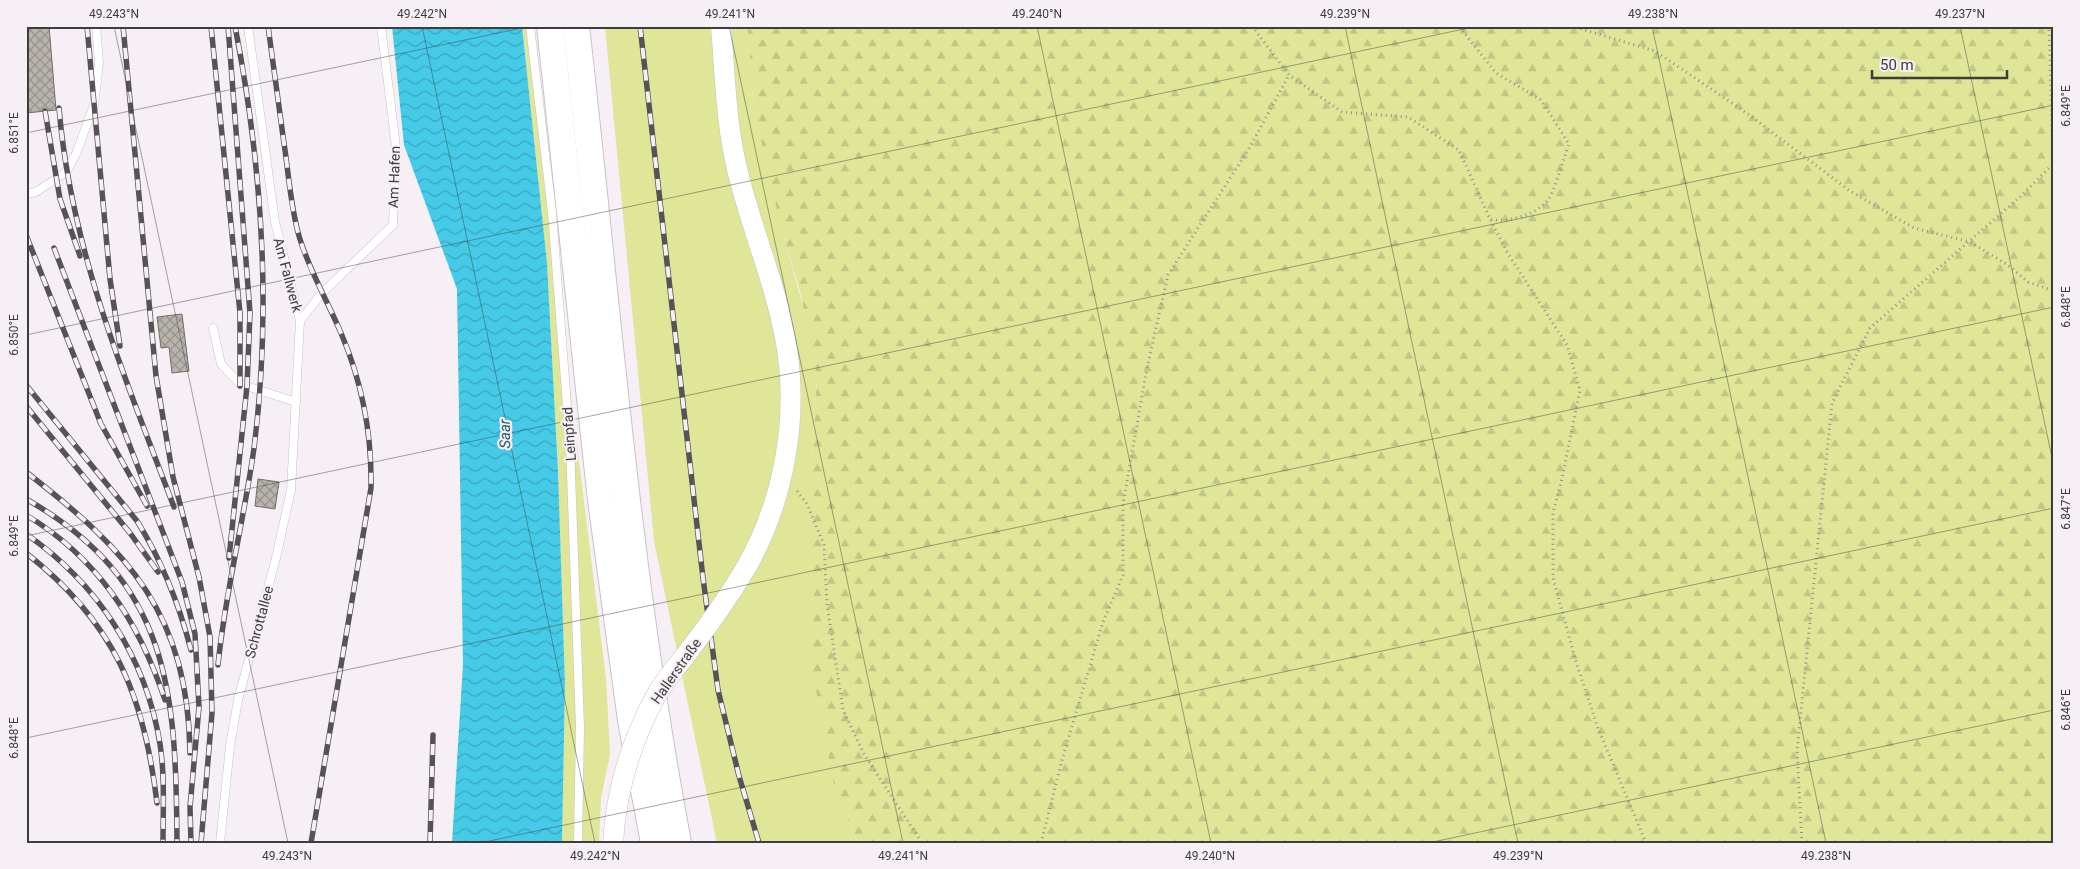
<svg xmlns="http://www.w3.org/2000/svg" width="2080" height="869" font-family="Roboto,sans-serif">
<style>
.green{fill:#dfe697}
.forest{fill:url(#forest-firs)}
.water{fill:url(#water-waves)}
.building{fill:url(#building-cross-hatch);stroke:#726e67}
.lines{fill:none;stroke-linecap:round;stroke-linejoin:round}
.lane-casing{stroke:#c7c1c7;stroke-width:9}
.secondary-casing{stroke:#c7c1c7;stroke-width:21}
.highway-casing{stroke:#c7c1c7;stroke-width:28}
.path{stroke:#928e92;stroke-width:3;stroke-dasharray:1 4;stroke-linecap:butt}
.lane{stroke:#fff;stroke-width:8}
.secondary{stroke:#fff;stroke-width:20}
.highway{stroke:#fff;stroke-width:26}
.rail-casing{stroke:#565356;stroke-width:5.5}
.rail{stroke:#f6eff5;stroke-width:4;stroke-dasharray:11;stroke-linecap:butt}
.secondary-bridge-casing{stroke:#c7c1c7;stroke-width:21;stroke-linecap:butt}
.secondary-bridge{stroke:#fff;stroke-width:20}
.ticks{fill:none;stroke:#3e3c3e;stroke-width:1;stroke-opacity:0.45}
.labels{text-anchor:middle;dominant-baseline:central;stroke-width:4.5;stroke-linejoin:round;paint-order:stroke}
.street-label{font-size:14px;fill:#3e3c3e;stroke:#f6eff5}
.water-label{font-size:15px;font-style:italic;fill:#235a66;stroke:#f6eff5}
.neatline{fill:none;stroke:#3e3c3e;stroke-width:2}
.ticks-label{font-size:12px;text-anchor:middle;fill:#3e3c3e}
</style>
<defs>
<pattern id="forest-firs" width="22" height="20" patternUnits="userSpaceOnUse" patternTransform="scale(1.25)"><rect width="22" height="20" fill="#dfe697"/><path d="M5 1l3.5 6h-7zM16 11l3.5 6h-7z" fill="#c0c683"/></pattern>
<pattern id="water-waves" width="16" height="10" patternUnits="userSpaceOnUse" patternTransform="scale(1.25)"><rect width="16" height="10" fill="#45cbe8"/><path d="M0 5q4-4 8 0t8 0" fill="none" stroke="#3ba6bd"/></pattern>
<pattern id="building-cross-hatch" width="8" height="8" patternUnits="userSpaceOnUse" patternTransform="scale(1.25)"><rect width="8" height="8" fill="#b8b3ac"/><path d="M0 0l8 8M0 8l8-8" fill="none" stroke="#97938d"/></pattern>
</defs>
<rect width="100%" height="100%" fill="#f6eff5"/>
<!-- green -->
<g class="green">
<polygon points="522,26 529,26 544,179 606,679 610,754 601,798 599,843 562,843 565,684 558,471 547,263"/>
<polygon points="605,26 747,26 755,107 784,238 809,328 817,377 810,491 835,790 858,843 717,843 654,541"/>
</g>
<!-- forest -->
<polygon class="forest" points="747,26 2054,26 2054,843 858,843 835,790 809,654 810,491 817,377 800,291 784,238 766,166 755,107"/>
<!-- water -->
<polygon class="water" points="392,26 522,26 547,263 558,471 565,684 562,843 452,843 463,664 457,289 404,145"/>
<!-- building -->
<g class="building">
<polygon points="26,26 49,26 56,110 26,113"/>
<polygon points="182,314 189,371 172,373 169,347 161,348 157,317"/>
<polygon points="258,479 279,482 275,509 255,506"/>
</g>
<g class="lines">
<defs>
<g id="lane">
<polyline points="530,26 552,212 570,444 580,727 578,843"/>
<polyline points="26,194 36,192 66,172 76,154 94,105 99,63 96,26"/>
<polyline points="300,321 322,293 393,225 396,147 381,26"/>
<polyline points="213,328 221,364 240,384 296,402"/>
<polyline points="220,843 230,746 238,700 276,558 291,490 300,321 275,222 248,26"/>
</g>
<path id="secondary" d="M721 26C725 75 726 125 738 173 752 230 776 285 786 343 799 418 784 500 747 566"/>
<g id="highway">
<polyline points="550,26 601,500 631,720 654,843"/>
<path d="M576 26C607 299 627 573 678 843"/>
</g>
</defs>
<!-- lane casing -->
<use href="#lane" class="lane-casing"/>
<!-- secondary casing -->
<use href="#secondary" class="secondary-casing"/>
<!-- highway casing -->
<use href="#highway" class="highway-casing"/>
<!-- path -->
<g class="path">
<polyline points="1252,26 1289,75 1342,112 1408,117 1459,150 1490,219 1507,252 1567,345 1580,390 1561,483 1553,512 1553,578 1576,662 1598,728 1646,843"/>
<path d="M1463 26 1462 30 1496 73 1541 100 1569 144C1564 157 1555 190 1548 200 1536 215 1508 223 1490 219"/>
<polyline points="1571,26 1655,51 1748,114 1850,191 1914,228 1970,242 2008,265 2028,282 2054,291"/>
<polyline points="797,491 807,504 824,545 827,604 843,710 864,754 922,843"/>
<polyline points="1041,843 1062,760 1103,622 1123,575 1123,504 1147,368 1168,275 1250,147 1289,75"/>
<polyline points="1802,843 1797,751 1832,403 1870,328 2022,195 2053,164 2049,26"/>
</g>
<!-- lane -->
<use href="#lane" class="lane"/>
<!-- secondary -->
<use href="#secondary" class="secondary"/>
<!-- highway -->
<use href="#highway" class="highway"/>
<defs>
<g id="rail">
<polyline points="87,26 110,279 120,346"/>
<polyline points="123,26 156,376 173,477 199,577 210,637 212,713 201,843"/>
<polyline points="211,26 240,313 240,386"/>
<polyline points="228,26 250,313 247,386 229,558"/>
<path d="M268 26C274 68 279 109 285 150 289 179 291 208 299 236 309 270 327 300 341 333 362 382 372 434 371 488L311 843"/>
<polyline points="640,26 703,578 718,690 739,776 759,843"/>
<path d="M59 108C71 250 124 375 174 507"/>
<polyline points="45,111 60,199 80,256"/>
<polyline points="26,235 101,424 147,506"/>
<polyline points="54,248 182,582 195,634 199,707 190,807 191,843"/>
<path d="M26 385 137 521C162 561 179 604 191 650"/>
<polyline points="26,406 130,533 158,572"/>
<path d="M26 472C130 552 188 615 190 753"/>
<path d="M26 499C171 581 176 693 177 843"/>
<path d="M26 515C98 558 139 622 165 700"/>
<path d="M26 534C97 583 146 657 160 744 165 776 163 810 163 843"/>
<path d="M26 553C114 622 144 694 157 803"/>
<path d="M218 665C225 592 244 521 254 448 272 307 262 165 235 26"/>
<polyline points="430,843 433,735"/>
</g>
</defs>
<!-- rail casing -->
<use href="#rail" class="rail-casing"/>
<!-- rail -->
<use href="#rail" class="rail"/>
<defs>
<path id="secondary-bridge" d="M613 843C616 790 631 741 657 694 666 678 680 663 691 648 711 622 730 595 747 566"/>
</defs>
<!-- secondary-bridge casing -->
<use href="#secondary-bridge" class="secondary-bridge-casing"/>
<!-- secondary-bridge -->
<use href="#secondary-bridge" class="secondary-bridge"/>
</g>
<!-- ticks -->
<path class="ticks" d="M114 26 288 843M422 26 595 843M729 26 903 843M1037 26 1211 843M1345 26 1518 843M1652 26 1826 843M1960 26 2054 467M26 133 531 26M26 335 1478 26M26 536 2054 105M26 738 2054 307M480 843 2054 508M1428 843 2054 710"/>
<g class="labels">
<!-- street labels -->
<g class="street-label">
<text transform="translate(394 177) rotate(-88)">Am Hafen</text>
<text transform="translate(288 275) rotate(75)">Am Fallwerk</text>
<text transform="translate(569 434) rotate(-94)">Leinpfad</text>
<text transform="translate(259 622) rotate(-75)">Schrottallee</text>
<text transform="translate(676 671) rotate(-55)">Hallerstraße</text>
</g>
<!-- water labels -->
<g class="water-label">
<text transform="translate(505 434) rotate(-91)">Saar</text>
</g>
</g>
<!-- border -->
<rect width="2080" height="869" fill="none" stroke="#f6eff5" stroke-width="55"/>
<!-- scale -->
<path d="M1872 70v8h135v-8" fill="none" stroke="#3e3c3e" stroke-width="2.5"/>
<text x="1880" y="70" font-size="15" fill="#3e3c3e" stroke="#f6eff5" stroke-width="4" paint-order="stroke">50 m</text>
<rect x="28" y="28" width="2024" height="814" class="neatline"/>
<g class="ticks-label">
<text x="114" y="18">49.243°N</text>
<text x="422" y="18">49.242°N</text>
<text x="730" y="18">49.241°N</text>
<text x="1037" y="18">49.240°N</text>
<text x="1345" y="18">49.239°N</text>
<text x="1653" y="18">49.238°N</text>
<text x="1960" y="18">49.237°N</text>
<text transform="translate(2066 106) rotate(-90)" y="4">6.849°E</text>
<text transform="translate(14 133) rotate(-90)" y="4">6.851°E</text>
<text transform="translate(2066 307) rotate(-90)" y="4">6.848°E</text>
<text transform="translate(14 335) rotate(-90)" y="4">6.850°E</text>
<text transform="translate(2066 509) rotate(-90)" y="4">6.847°E</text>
<text transform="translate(14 536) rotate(-90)" y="4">6.849°E</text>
<text transform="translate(2066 710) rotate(-90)" y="4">6.846°E</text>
<text transform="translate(14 738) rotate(-90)" y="4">6.848°E</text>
<text x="287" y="860">49.243°N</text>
<text x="595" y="860">49.242°N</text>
<text x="903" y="860">49.241°N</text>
<text x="1210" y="860">49.240°N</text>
<text x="1518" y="860">49.239°N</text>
<text x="1826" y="860">49.238°N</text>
</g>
</svg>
